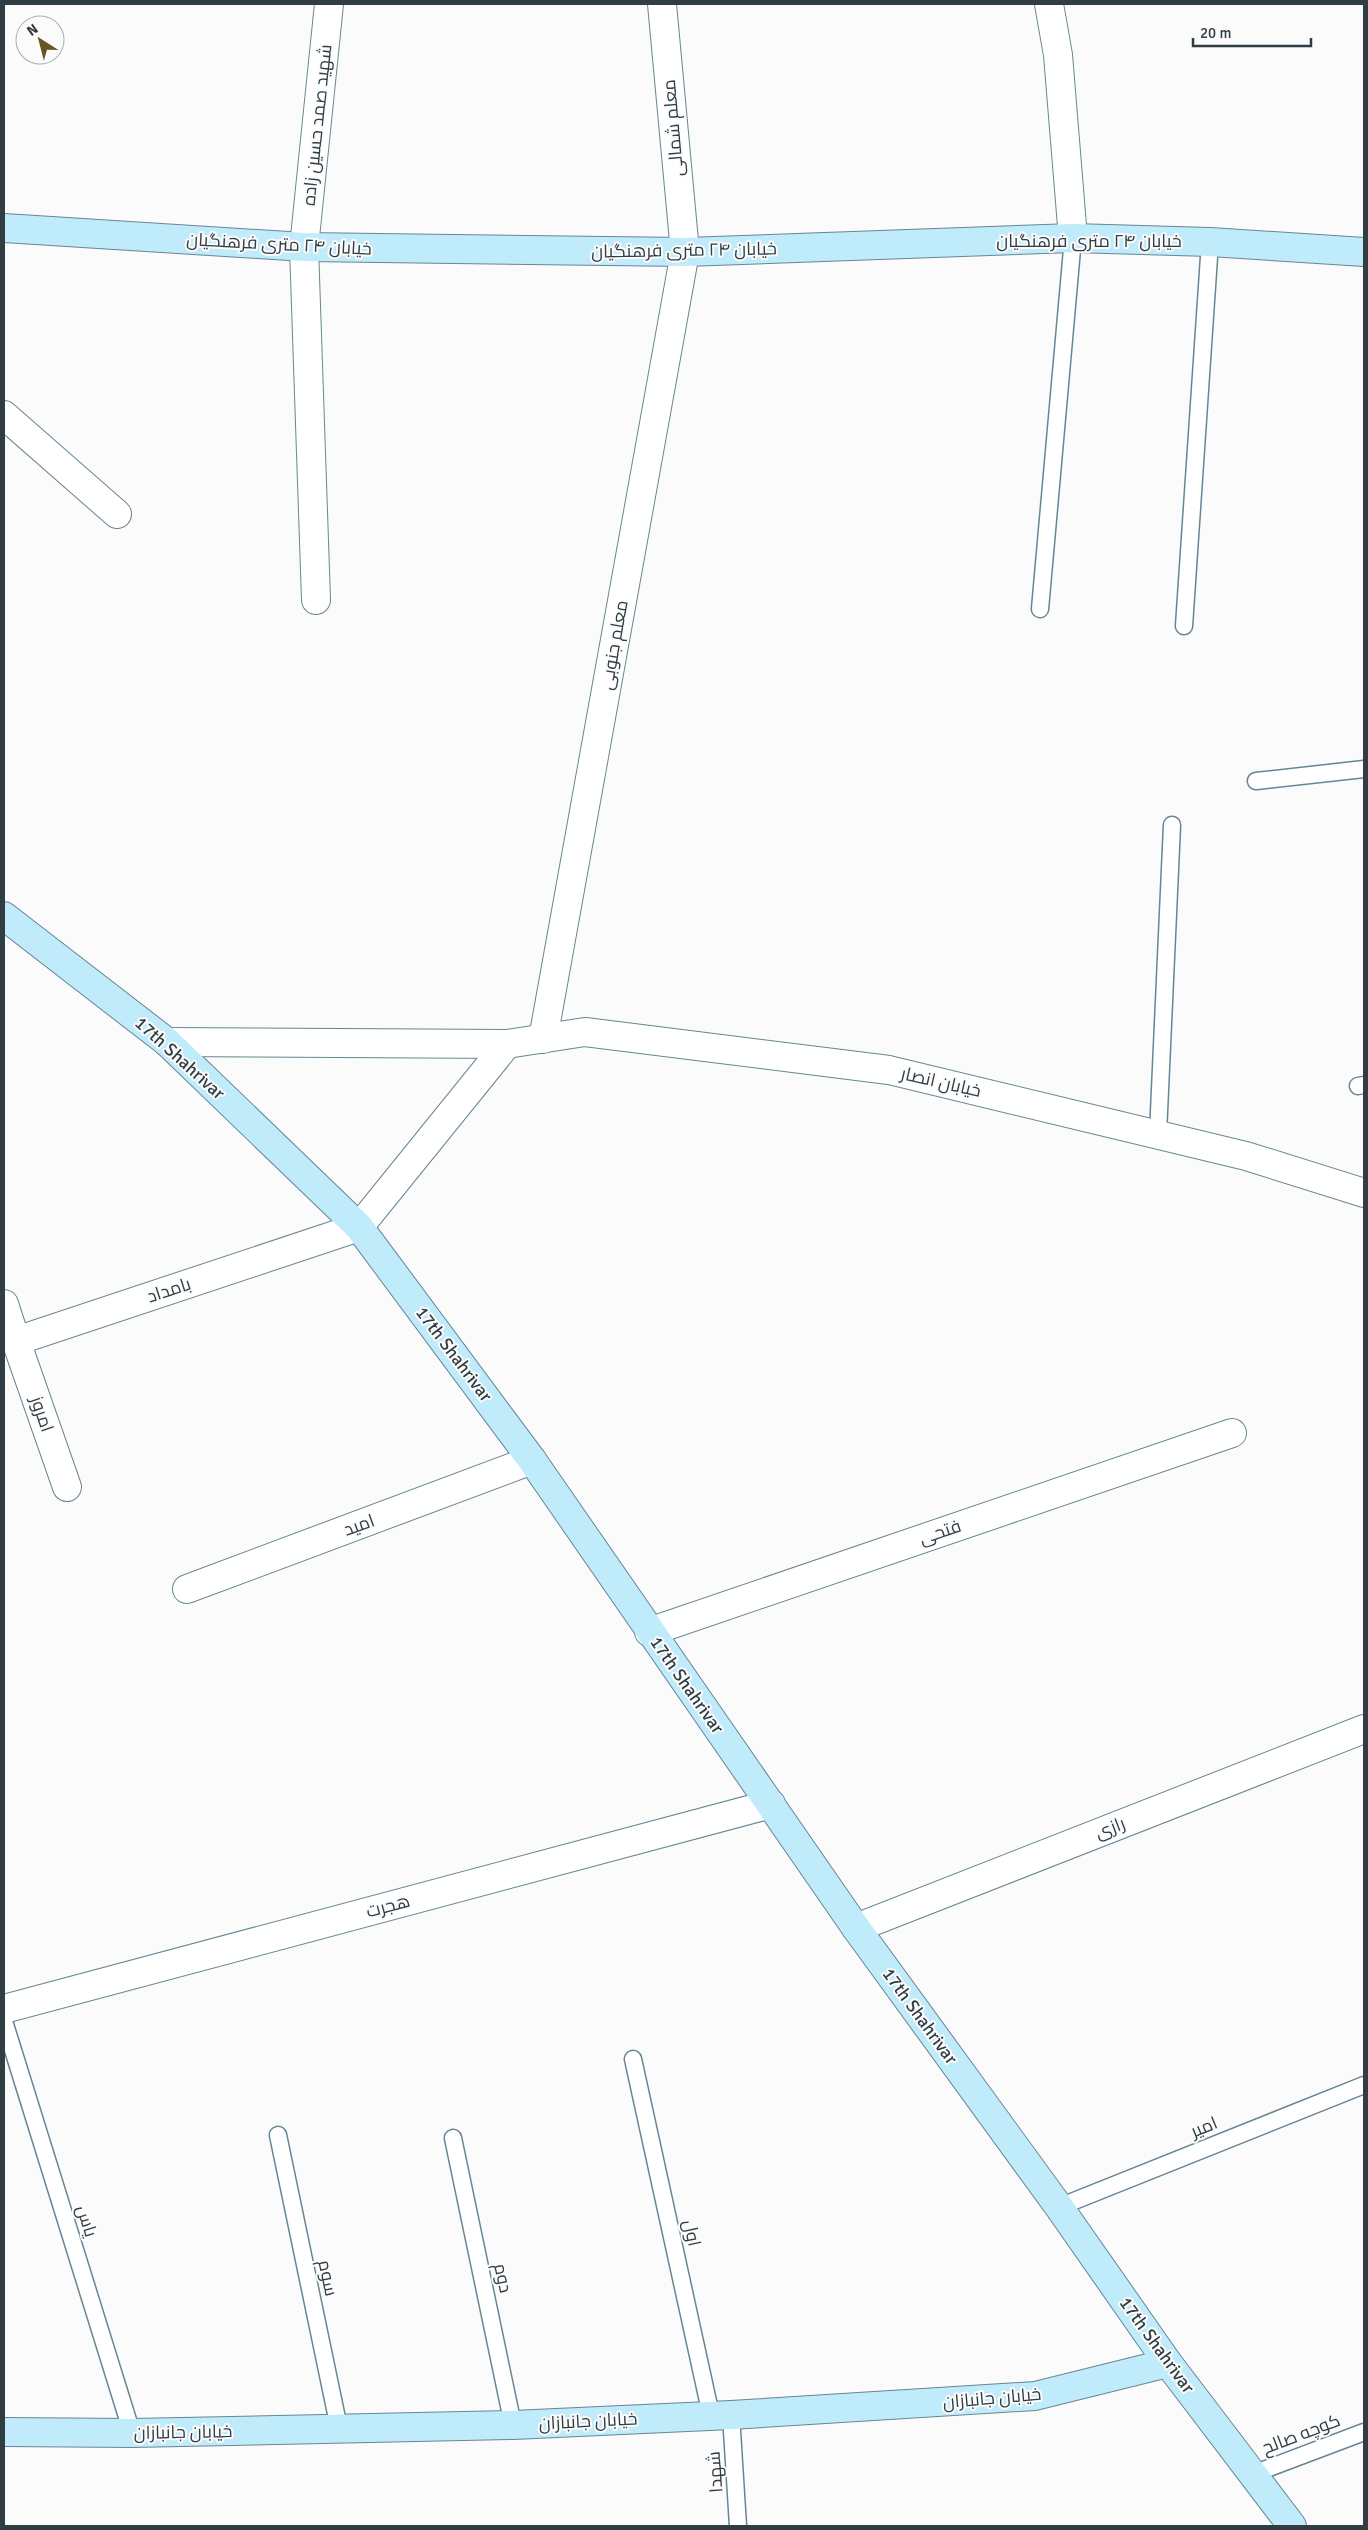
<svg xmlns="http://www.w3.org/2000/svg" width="1368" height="2530" font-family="Signika,Cairo,sans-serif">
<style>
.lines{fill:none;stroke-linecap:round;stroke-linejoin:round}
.service-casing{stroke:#678694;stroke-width:19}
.minor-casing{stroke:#678694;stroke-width:30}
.secondary-casing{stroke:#678694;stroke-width:30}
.service{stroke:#fff;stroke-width:16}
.minor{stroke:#fff;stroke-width:28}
.secondary{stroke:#bfebfa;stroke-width:28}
.labels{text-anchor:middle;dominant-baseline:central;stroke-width:4;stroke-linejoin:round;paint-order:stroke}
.street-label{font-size:18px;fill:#303d43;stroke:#fbfbfb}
</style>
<rect width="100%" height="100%" fill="#fbfbfb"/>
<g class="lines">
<defs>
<g id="service">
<polyline points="1040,609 1073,238"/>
<polyline points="1184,626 1210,242"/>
<polyline points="1256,781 1364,769"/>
<polyline points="1358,1086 1364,1085"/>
<polyline points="1158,1134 1172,825"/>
<polyline points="4,2021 132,2433"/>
<polyline points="633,2059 711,2415"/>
<polyline points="278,2135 339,2428"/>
<polyline points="453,2138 513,2425"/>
<polyline points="1059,2207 1364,2085"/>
<polyline points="731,2415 738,2526"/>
<polyline points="1253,2474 1364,2432"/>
</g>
<g id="minor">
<polyline points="1049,4 1058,55 1073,238"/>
<polyline points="4,415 117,514"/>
<polyline points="316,600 304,247 329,4"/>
<polyline points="543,1039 685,252 662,4"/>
<polyline points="167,1042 507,1044 585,1032 889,1070 1246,1156 1364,1193"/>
<polyline points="4,1304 16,1341 359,1227 507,1044"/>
<polyline points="16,1341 67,1487"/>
<polyline points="187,1589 532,1460"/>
<polyline points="649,1632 1232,1433"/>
<polyline points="856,1928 1364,1729"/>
<polyline points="4,2009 771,1804"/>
</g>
<g id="secondary">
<polyline points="4,228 304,247 685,252 1073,238 1210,242 1364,252"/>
<polyline points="4,916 167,1042 359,1227 532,1460 856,1928 1059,2207 1168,2363 1292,2526"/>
<polyline points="4,2432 132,2433 513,2425 731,2415 1035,2396 1168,2363"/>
</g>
</defs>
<!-- service casing -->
<use href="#service" class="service-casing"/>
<!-- minor casing -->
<use href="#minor" class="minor-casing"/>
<!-- secondary casing -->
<use href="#secondary" class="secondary-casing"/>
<!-- service -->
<use href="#service" class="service"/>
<!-- minor -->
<use href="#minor" class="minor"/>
<!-- secondary -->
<use href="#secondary" class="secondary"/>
</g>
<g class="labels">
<!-- street labels -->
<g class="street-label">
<text transform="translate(317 125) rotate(-84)">شهید صمد حسین زاده</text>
<text transform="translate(673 128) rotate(-95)">معلم شمالی</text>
<text x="1089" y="241">خیابان ۲۴ متری فرهنگیان</text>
<text transform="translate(279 244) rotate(3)">خیابان ۲۴ متری فرهنگیان</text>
<text transform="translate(684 250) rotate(-1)">خیابان ۲۴ متری فرهنگیان</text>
<text transform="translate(614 645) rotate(-80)">معلم جنوبی</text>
<text transform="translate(180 1058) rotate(42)">17th Shahrivar</text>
<text transform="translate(941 1082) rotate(13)">خیابان انصار</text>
<text transform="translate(169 1290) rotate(-18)">بامداد</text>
<text transform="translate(454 1354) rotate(53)">17th Shahrivar</text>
<text transform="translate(42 1414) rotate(71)">امروز</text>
<text transform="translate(359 1525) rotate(-20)">امید</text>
<text transform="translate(940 1532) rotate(-19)">فتحی</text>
<text transform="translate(687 1685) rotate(55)">17th Shahrivar</text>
<text transform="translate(1110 1828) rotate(-21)">رازی</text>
<text transform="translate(388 1906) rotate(-15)">هجرت</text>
<text transform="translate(920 2016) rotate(54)">17th Shahrivar</text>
<text transform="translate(1204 2127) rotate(-22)">امیر</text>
<text transform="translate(87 2221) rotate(73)">یاس</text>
<text transform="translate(692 2233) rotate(78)">اول</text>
<text transform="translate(328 2278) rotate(78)">سوم</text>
<text transform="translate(503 2278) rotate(78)">دوم</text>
<text transform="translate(1157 2345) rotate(54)">17th Shahrivar</text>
<text transform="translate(992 2398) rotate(-5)">خیابان جانبازان</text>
<text transform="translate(588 2421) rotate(-3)">خیابان جانبازان</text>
<text transform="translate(183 2432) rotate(-1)">خیابان جانبازان</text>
<text transform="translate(1301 2434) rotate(-21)">کوچه صالح</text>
<text transform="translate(715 2472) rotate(-94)">شهدا</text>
</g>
</g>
<!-- border -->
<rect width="1368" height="2530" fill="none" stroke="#303d43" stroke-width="10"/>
<!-- north arrow -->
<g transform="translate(40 40) rotate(324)"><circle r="24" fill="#fbfbfb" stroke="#aaafb1"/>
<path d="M0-4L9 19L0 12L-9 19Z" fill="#695523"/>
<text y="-8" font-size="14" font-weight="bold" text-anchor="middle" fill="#303d43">N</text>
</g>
<!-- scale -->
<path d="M1193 38v8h118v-8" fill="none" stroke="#303d43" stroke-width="2.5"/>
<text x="1200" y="38" font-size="15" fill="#303d43" stroke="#fbfbfb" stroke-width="4" paint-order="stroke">20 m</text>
</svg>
